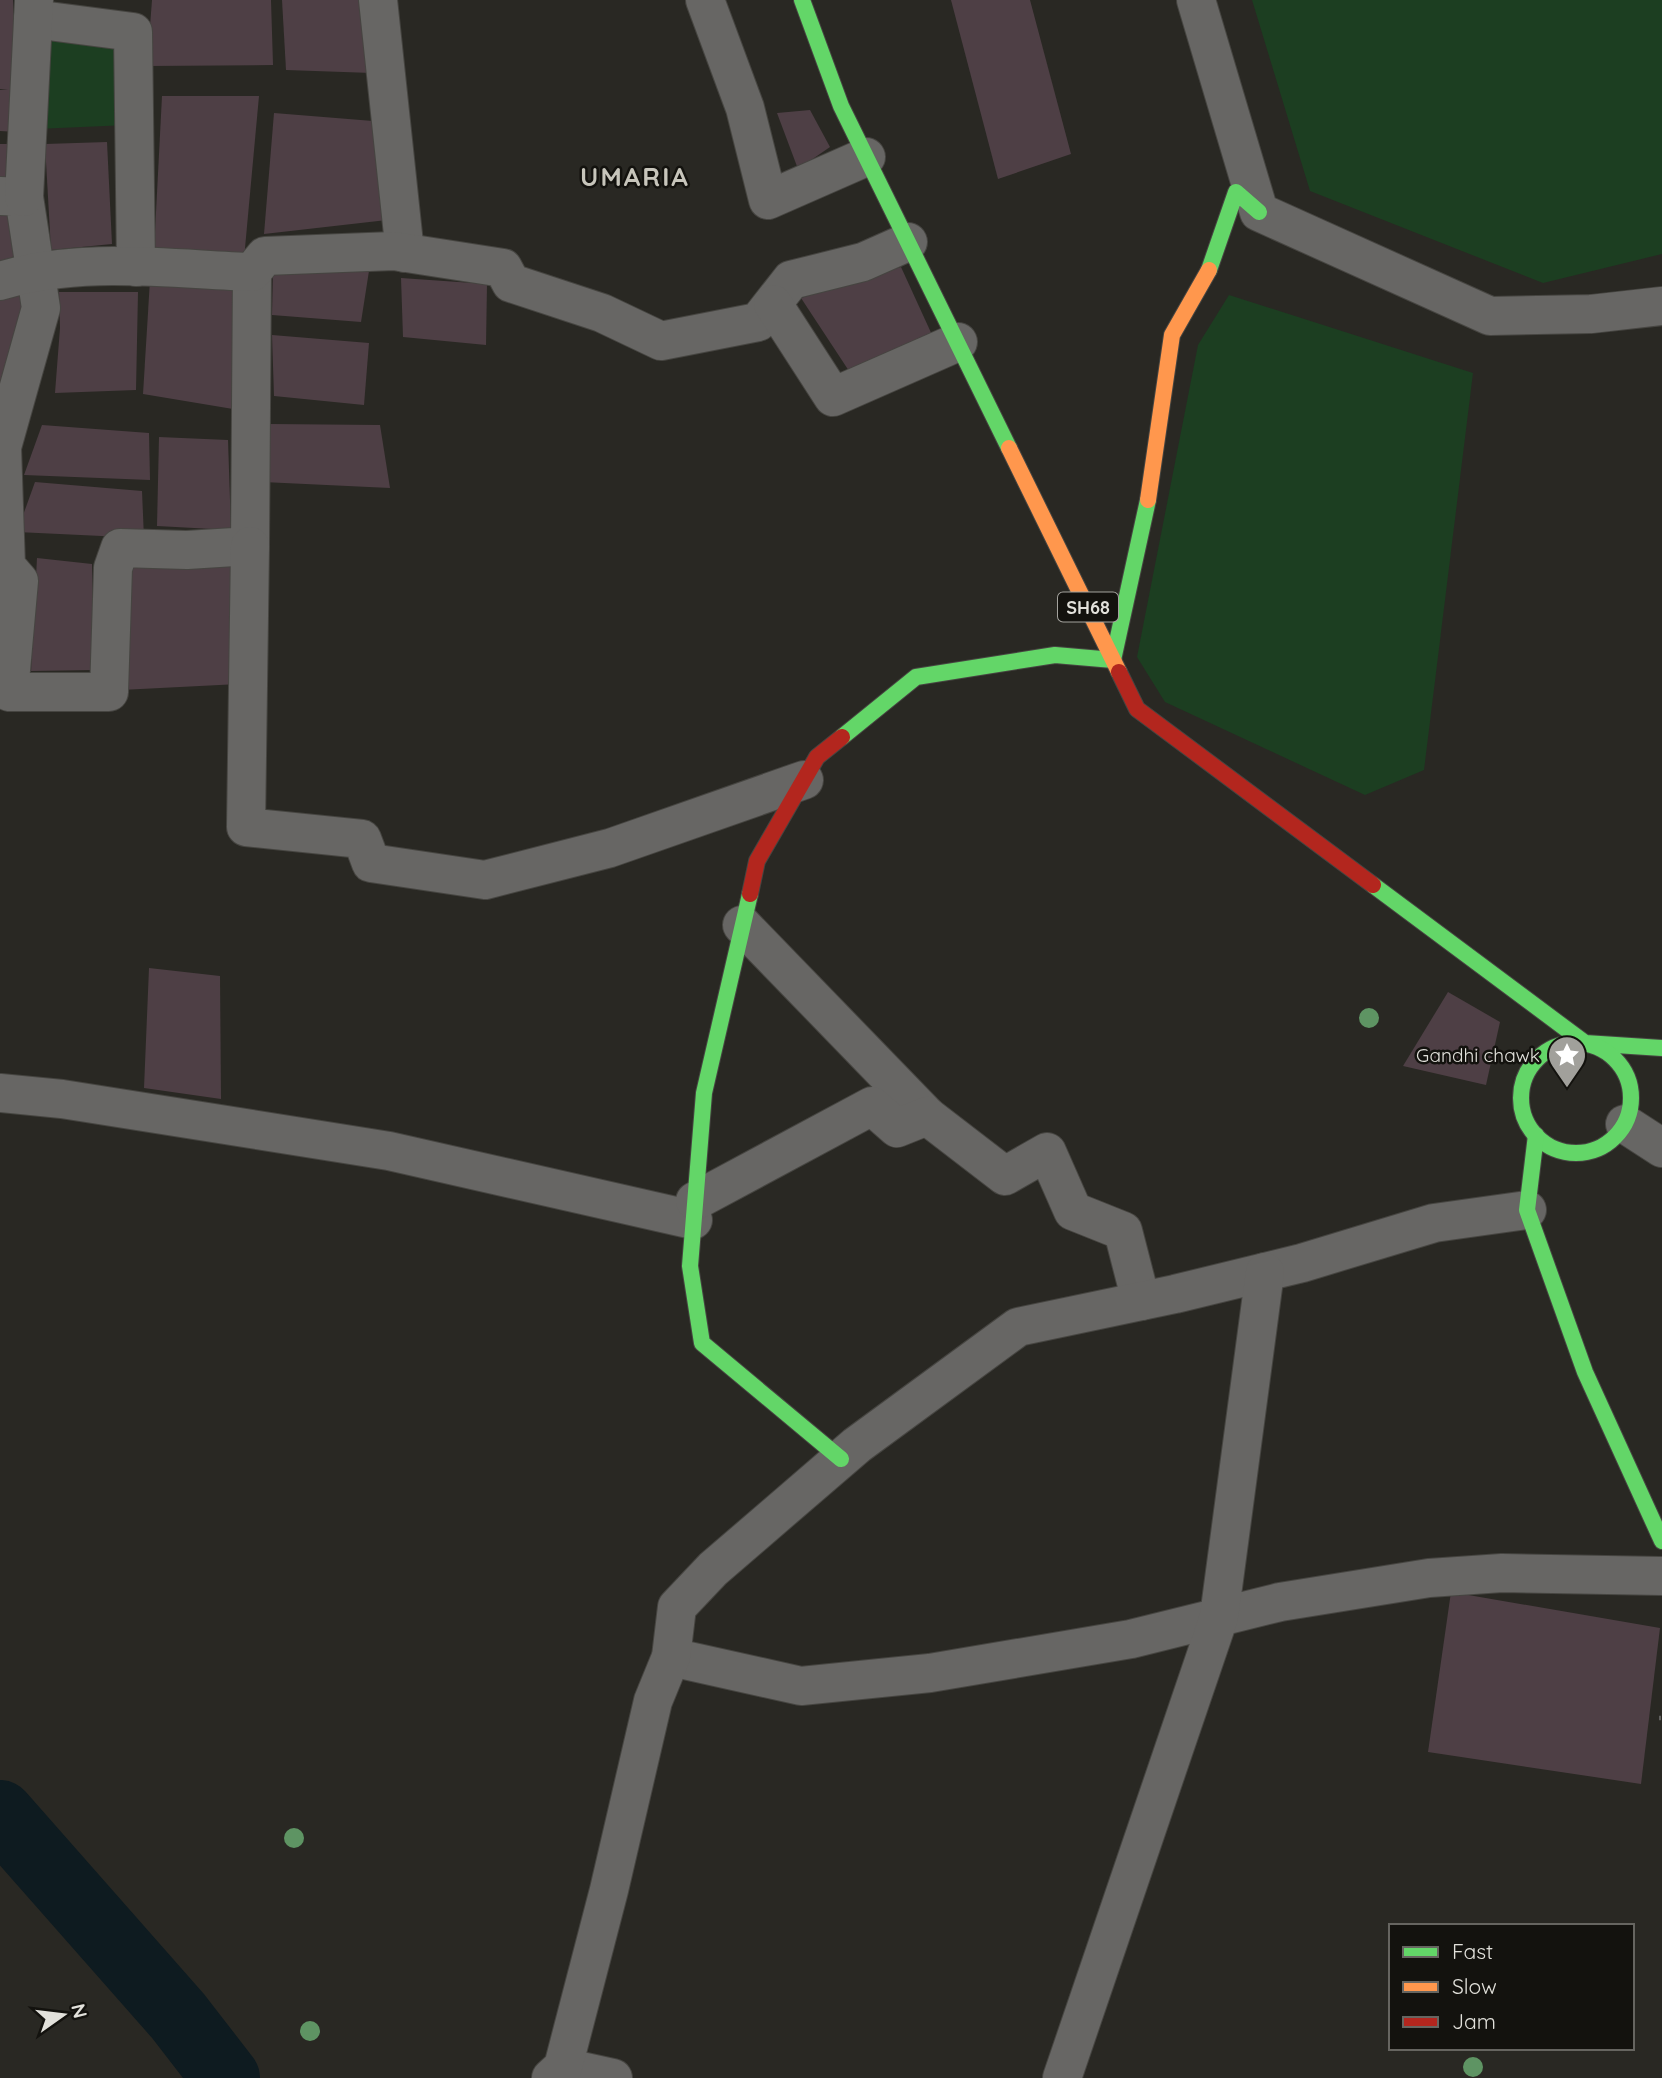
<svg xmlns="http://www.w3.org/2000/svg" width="1662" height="2078" font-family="Quicksand,sans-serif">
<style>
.green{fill:#1c3e21}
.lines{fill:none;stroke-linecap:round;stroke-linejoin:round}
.river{stroke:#0e1b20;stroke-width:68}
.building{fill:#4e3f45}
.street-casing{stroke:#464541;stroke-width:40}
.fast-casing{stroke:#464541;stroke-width:18}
.slow-casing{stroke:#464541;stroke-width:18}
.jam-casing{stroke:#464541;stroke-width:18}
.path{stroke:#61605e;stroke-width:4.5;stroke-dasharray:2 5;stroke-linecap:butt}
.street{stroke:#676664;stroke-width:38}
.fast{stroke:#63d668;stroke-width:16}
.slow{stroke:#ff974d;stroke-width:16}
.jam{stroke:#b3261e;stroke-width:16}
.tree{fill:#5e9463}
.labels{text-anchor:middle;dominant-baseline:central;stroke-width:5;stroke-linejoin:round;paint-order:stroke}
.shield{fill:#13120e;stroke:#a4a39e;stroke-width:2}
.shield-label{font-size:18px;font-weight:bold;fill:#e2e1db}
.poi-label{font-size:19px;fill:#e2e1db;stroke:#13120e;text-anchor:end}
.district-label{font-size:26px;font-weight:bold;letter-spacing:2px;fill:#c7c5bb;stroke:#13120e}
</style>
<rect width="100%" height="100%" fill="#292823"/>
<!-- green -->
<g class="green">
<polygon points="1252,0 1662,0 1662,254 1543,283 1310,191"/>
<polygon points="38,26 125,38 128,125 36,129"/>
<polygon points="1229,295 1473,373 1424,770 1365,795 1165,702 1137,657 1198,345"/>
</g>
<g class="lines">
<!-- river -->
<polyline class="river" points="0,1814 178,2016 226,2078"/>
</g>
<!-- building -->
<g class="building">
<polygon points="0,0 13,0 17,132 0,131 0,90 8,90 0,89"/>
<polygon points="152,0 271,0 273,65 147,66"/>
<polygon points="282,0 369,0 372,73 286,70"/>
<polygon points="951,0 1030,0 1071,154 998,179"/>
<polygon points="162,96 259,96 244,259 154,251"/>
<polygon points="810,110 830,147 798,169 777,113"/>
<polygon points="274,113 373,121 387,220 264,234"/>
<polygon points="107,142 112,244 51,250 45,144"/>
<polygon points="0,144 13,144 17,184 0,183"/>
<polygon points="0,210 9,210 18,258 0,261"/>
<polygon points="901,267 933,337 849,371 801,298"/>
<polygon points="273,270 369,271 361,322 272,315"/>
<polygon points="401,278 487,284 486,345 403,337"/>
<polygon points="150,280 244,283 239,410 143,394"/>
<polygon points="26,283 31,343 0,408 0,297"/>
<polygon points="59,292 138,292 136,390 55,393 60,328"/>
<polygon points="272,335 369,343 364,405 274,396"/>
<polygon points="270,424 380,425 390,488 263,482"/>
<polygon points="42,425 149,433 150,480 24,475"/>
<polygon points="159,437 228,440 231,530 157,526"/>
<polygon points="35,482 142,491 144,538 17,532"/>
<polygon points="235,555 239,684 121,690 124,559"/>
<polygon points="37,558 92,564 94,670 31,671"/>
<polygon points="149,968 220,976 221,1099 144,1088"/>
<polygon points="1448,992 1500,1022 1486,1085 1403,1066"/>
<polygon points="1451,1592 1660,1628 1641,1784 1428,1752"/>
</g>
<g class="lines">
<defs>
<g id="street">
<polyline points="378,0 405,253"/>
<polyline points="705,0 745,108 768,200 866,157"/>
<polyline points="1196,0 1259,212 1490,316 1591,314 1662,306"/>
<polyline points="33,19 133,32 136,267"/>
<polyline points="0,196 24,197 41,308 2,447 6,566 19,581 9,692 109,692 113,568 120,548 187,550 250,546 252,272"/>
<polyline points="24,197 34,0"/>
<path d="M0 281C79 256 170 269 252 272L265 256 394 251 503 268 511 283 602 313 661 341 758 322 791 280 863 262 908 242"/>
<polyline points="773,304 833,397 958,342"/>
<polyline points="250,546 246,827 362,839 371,863 485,880 610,848 804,780"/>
<polyline points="742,925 927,1116"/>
<polyline points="0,1093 62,1099 389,1151 693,1220"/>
<polyline points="1625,1124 1662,1148"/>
<polyline points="695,1201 872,1106 897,1128 927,1116 1005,1176 1047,1152 1073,1211 1123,1231 1141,1301"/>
<polyline points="671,1657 801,1686 930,1673 1131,1639 1280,1602 1429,1578 1502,1573 1662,1576"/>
<polyline points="563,2067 613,2078"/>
<polyline points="551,2078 563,2067 609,1890 653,1701 671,1657 677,1607 713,1569 857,1445 1018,1327 1175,1294 1302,1263 1434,1223 1527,1210"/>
<polyline points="1062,2078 1219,1617 1265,1272"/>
</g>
<g id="fast">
<polyline points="802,0 841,106 1009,448"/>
<polyline points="1209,270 1236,192 1259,212"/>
<polyline points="842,737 916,677 1055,655 1113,660 1148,500"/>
<polyline points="1373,885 1585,1043 1662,1048"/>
<polyline points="750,894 704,1093 690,1266 702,1343 841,1459"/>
<circle cx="1576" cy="1098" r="55"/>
<polyline points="1536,1135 1527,1210 1585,1372 1662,1541"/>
</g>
<g id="slow">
<polyline points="1009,448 1119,672"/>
<polyline points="1148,500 1172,335 1209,270"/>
</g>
<g id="jam">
<polyline points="1119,672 1137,709 1373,885"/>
<polyline points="750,894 757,861 817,757 842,737"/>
</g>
</defs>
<!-- street casing -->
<use href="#street" class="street-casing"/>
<!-- fast casing -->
<use href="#fast" class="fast-casing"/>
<!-- slow casing -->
<use href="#slow" class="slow-casing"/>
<!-- jam casing -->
<use href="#jam" class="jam-casing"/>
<!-- path -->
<polyline class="path" points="1659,1718 1662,1718"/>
<!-- street -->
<use href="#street" class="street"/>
<!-- fast -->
<use href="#fast" class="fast"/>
<!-- slow -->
<use href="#slow" class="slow"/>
<!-- jam -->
<use href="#jam" class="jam"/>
</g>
<!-- trees -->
<g class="tree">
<circle cx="1369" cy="1018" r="10"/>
<circle cx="294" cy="1838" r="10"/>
<circle cx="310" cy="2031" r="10"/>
<circle cx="1473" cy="2067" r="10"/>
</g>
<!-- icons -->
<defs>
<symbol id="sight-pin" viewBox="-11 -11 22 30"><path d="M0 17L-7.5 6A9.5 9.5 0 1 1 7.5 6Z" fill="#a1a09b" stroke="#13120e"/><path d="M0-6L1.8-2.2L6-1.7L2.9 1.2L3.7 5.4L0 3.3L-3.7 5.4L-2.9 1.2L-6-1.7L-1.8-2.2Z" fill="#fff"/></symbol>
</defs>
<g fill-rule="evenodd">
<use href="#sight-pin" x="1545" y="1033" width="44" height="60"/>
</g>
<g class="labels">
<!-- shield labels -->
<rect class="shield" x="1058" y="592.5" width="60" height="29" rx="5"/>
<g class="shield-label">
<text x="1088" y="607">SH68</text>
</g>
<!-- poi labels -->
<g class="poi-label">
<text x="1540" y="1055">Gandhi chawk</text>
</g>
<!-- district labels -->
<g class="district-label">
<text x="635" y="176">UMARIA</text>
</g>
</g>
<!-- legend -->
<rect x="1389" y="1924" width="245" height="126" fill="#13120e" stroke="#666560" stroke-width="2"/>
<rect x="1403" y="1947" width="35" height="10" fill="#63d668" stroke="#666560" stroke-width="2"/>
<text x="1452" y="1959" font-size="21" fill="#e2e1db">Fast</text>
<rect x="1403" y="1982" width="35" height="10" fill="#ff974d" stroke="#666560" stroke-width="2"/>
<text x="1452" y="1994" font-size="21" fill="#e2e1db">Slow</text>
<rect x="1403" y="2017" width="35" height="10" fill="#b3261e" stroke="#666560" stroke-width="2"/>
<text x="1452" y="2029" font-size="21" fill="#e2e1db">Jam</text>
<!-- north arrow -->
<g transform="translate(63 2015) rotate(76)" stroke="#13120e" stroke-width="5" paint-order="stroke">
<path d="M0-5L12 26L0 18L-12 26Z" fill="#e2e1db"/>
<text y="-10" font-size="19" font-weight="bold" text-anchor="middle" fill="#e2e1db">N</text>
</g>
</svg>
